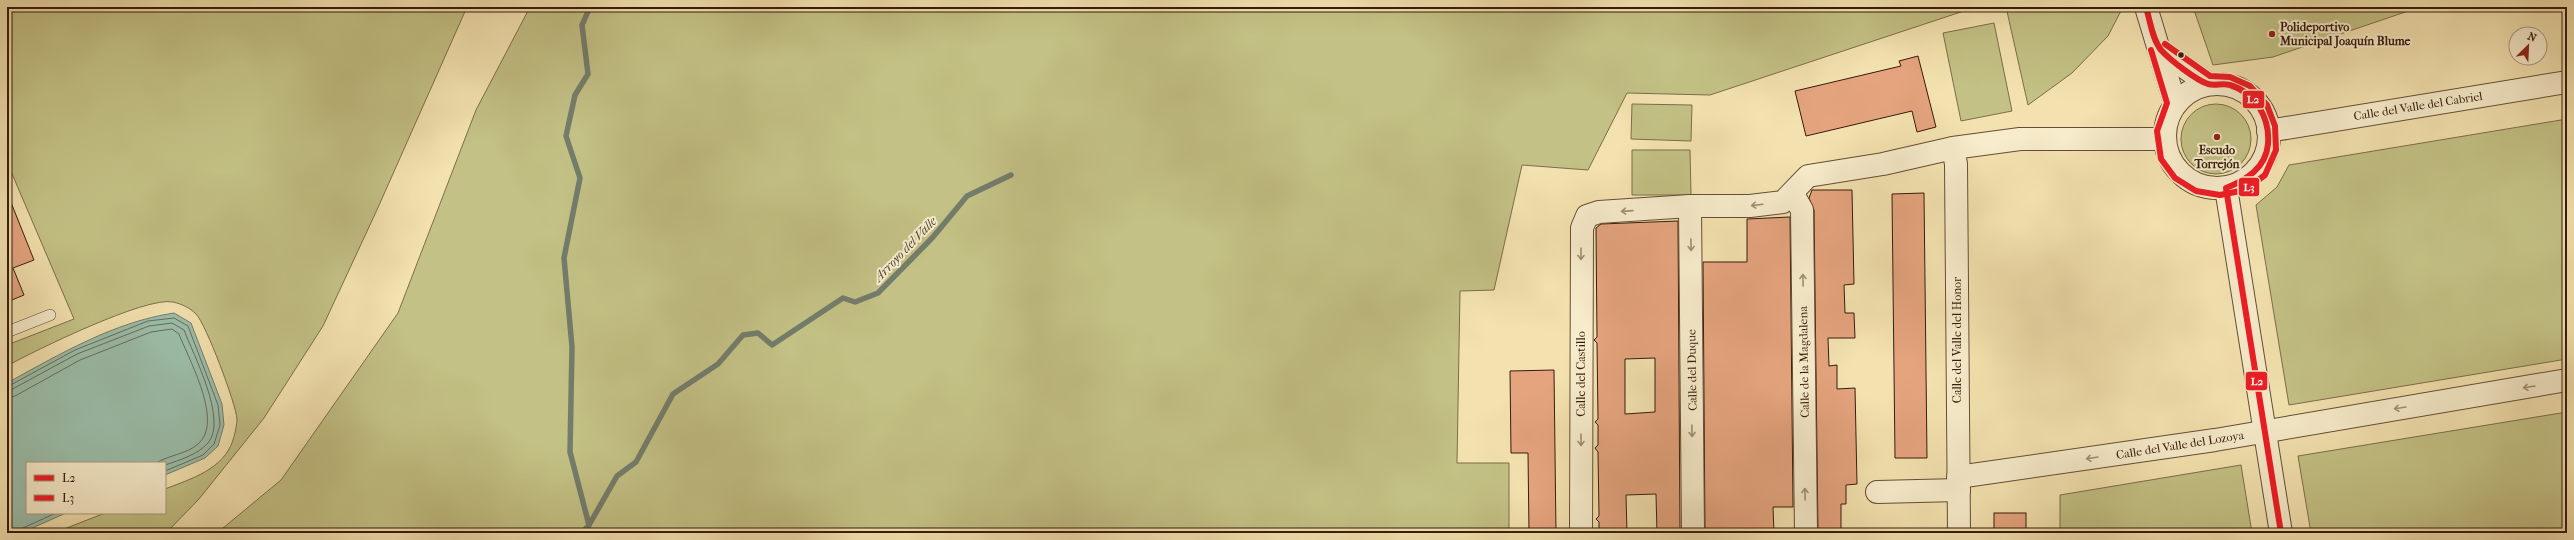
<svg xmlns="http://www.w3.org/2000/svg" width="2574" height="540" font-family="'IM FELL French Canon',serif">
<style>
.green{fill:#c3c185;stroke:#7c6e49}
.water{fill:#9bbeaa;stroke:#737d6b}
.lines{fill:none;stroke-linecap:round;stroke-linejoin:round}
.shore{stroke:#686c5c;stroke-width:1}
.stream{stroke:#737d6b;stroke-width:5.5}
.building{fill:#e5a47e;stroke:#361b0d;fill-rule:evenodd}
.service-casing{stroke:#654d36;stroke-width:12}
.minor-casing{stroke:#654d36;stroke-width:24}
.service{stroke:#f7eccb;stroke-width:11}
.minor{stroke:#f7eccb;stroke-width:22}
.bus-1-casing{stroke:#f7eccb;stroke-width:9}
.bus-2-casing{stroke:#f7eccb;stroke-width:9}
.bus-1{stroke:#ee1c25;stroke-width:6}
.bus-2{stroke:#ee1c25;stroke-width:6}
.oneway{stroke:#a08e76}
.poi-dot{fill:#8f2418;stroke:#f7eccb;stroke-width:1.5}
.bus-dot{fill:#361b0d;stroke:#f7eccb;stroke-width:1.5}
.labels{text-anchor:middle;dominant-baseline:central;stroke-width:4;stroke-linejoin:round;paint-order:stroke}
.poi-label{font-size:12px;font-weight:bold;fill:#361b0d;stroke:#f7eccb;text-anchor:start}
.street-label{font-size:12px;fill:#361b0d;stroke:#f7eccb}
.water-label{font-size:13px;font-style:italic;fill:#544c3c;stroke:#f7eccb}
.line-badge{stroke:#f7eccb;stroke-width:1.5}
.badge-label{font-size:11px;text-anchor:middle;font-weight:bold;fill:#fff}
</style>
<rect width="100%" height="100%" fill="#f3e2af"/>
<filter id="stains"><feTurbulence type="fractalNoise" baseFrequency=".005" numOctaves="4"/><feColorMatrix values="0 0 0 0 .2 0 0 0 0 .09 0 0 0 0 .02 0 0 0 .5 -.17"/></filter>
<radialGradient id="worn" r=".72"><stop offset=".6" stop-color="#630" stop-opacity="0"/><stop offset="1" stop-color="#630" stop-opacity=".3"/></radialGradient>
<!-- green -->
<g class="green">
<path d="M7 7H467L376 212 323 326 264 418 199 499 166 533H54L105 513H165V489C191 479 224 469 233 440 235 434 237 424 237 419 236 404 206 324 196 314 190 308 182 304 173 302 146 296 34 351 7 366V345L74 319 7 162Z"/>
<polygon points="530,7 1976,7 1710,95 1627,93 1588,170 1522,165 1494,290 1460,291 1457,463 1509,463 1509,533 217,533 281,480 398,313 476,110"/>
<polygon points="2006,7 2123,7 2108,36 2072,73 2028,105"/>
<polygon points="2193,7 2420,7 2273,57 2213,65"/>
<polygon points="1994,23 2012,111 1961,121 1943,33"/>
<circle cx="2216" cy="139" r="35"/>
<polygon points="1632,104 1692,105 1691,141 1631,139"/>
<polygon points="2567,119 2567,359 2289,405 2256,205 2277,187 2289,165"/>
<polygon points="1632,150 1690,150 1691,195 1632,195"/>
<polygon points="2567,412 2567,533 2311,533 2298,456"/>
<polygon points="2241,465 2252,533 2060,533 2060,495"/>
</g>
<!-- water -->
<path class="water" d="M174 313 191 323 222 404 224 425 218 446 205 458 165 475V463H27V513H66L21 533H7V383C60 354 114 322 174 313Z"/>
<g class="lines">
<!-- shore -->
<g class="shore">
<polyline points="7,387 75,350 148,321 174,318 188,326 218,405 220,425 214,444 203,455 165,471"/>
<path d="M7 392 77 354 149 326 172 323 184 330C193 354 228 420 208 443 197 455 180 460 165 465"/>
<path d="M7 398 15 396 80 360 151 332 172 329 179 334C189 360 224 422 198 444 187 454 169 455 156 463"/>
<polyline points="20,533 23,528 56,513"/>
</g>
<!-- stream -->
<g class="stream">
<polyline points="589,525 570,452 572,347 564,258 580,178 566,136 575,95 588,74 582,25 590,7"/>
<polyline points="582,533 589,525 617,476 636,462 673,394 718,364 743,335 758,333 772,345 843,298 855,302 878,293 933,237 967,196 1011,175"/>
</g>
</g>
<!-- building -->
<g class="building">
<polygon points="1918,56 1936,127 1917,132 1912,111 1806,136 1795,91 1901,66 1899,61"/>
<polygon points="1812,190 1852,190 1854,284 1844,285 1845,313 1854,313 1855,338 1828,338 1829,366 1837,365 1837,389 1855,388 1857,484 1846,485 1846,504 1841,504 1841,531 1836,531 1836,533 1818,533 1814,210 1809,198"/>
<polygon points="1924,193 1927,458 1895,458 1892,194"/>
<polygon points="8,195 34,260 13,268 24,295 7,302"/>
<polygon points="1790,217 1793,507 1773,507 1774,533 1705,533 1703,262 1747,262 1747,219"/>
<path d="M1678 221 1680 533H1657L1656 494 1626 495 1627 533H1599V522L1596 519 1599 516 1598 452 1595 448 1598 445V425L1595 422 1598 419 1597 343 1594 340 1597 337 1596 228 1601 224ZM1655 358V412L1625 414V359Z"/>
<polygon points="1554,370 1556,533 1529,533 1528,453 1511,453 1510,371"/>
<rect x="1994" y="513" width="32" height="20"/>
</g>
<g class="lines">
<defs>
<polyline id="service" points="7,332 50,315"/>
<g id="minor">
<polyline points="2146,7 2175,103"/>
<polyline points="2160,50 2208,84"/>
<circle cx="2217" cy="136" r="52"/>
<polyline points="2268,131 2567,82"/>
<polyline points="1953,148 1956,164 1959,533"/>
<polyline points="2226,188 2281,533"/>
<polyline points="1793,194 1802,210 1806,533"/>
<polyline points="1690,206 1693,533"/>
<polyline points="1958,477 2215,440 2567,380"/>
<polyline points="1877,492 1959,490"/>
<polyline points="1581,533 1582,228 1587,216 1599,212 1690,206 1750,206 1783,202 1808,176 1883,164 1953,148 2020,139 2164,139"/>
</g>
</defs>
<!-- service casing -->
<use href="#service" class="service-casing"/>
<!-- minor casing -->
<use href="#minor" class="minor-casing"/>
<!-- service -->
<use href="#service" class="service"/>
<!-- minor -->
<use href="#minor" class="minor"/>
<defs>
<path id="bus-1" d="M2146 7C2150 20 2152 39 2161 50 2170 60 2196 80 2208 84 2215 86 2223 83 2230 85 2256 93 2270 118 2268 144 2266 168 2246 180 2226 188L2281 533"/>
<polyline id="bus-2" points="2151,50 2167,103 2157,131 2161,159 2175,178 2196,191 2220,195 2245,190 2265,175 2276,150 2275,126 2267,105 2250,86 2230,77 2210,76 2165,44"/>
</defs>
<!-- bus-1 casing -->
<use href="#bus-1" class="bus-1-casing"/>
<!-- bus-2 casing -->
<use href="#bus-2" class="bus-2-casing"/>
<!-- bus-1 -->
<use href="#bus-1" class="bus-1"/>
<!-- bus-2 -->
<use href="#bus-2" class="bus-2"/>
</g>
<!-- one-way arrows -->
<defs><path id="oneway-shaft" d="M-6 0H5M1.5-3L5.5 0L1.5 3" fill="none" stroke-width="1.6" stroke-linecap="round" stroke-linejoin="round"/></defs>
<g class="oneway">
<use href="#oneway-shaft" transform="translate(1757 205) rotate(173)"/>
<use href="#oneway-shaft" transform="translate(1627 211) rotate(176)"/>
<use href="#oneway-shaft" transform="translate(1691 245) rotate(89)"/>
<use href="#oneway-shaft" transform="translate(1581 254) rotate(90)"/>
<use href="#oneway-shaft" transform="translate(1803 280) rotate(-91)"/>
<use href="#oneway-shaft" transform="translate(2529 387) rotate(171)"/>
<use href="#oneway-shaft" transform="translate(2400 408) rotate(171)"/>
<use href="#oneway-shaft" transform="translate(1692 431) rotate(89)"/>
<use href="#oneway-shaft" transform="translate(1581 440) rotate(90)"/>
<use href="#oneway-shaft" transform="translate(2092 458) rotate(171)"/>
<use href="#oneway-shaft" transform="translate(1805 494) rotate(-91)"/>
</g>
<!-- markers -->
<g class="poi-dot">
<circle cx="2272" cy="34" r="4"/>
<circle cx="2217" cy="137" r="4"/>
</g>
<circle class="bus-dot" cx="2181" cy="55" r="3.5"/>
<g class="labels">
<!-- poi labels -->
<g class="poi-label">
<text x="2280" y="27">Polideportivo<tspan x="2280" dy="14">Municipal Joaquín Blume</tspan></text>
<text x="2217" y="150" text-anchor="middle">Escudo<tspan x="2217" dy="14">Torrejón</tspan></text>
</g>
<!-- street labels -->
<g class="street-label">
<text transform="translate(2418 106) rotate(-9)">Calle del Valle del Cabriel</text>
<text transform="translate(1957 340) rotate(-90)">Calle del Valle del Honor</text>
<text transform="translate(1804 362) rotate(-91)">Calle de la Magdalena</text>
<text transform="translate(1692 370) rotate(-91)">Calle del Duque</text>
<text transform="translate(1581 374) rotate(-90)">Calle del Castillo</text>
<text transform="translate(2180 445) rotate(-9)">Calle del Valle del Lozoya</text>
</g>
<!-- water labels -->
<g class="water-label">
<text transform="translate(905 249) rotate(-46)">Arroyo del Valle</text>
</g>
</g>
<g class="line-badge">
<rect x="2242" y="90" width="23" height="19" rx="4" fill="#ee1c25"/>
<rect x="2238" y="177" width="22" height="20" rx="4" fill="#ee1c25"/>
<rect x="2245" y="371" width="23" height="20" rx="4" fill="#ee1c25"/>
</g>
<g class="badge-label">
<text x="2253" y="103">L2</text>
<text x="2249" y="191">L3</text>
<text x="2257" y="385">L2</text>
</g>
<!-- margin -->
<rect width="2574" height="540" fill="none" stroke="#f3e2af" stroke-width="24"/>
<rect x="8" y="8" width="2558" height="524" fill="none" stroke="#361b0d" stroke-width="2"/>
<rect x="12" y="12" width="2550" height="516" fill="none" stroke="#361b0d"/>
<!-- legend -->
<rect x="26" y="462" width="140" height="52" fill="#f7eccb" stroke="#aa987f"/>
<rect x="34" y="475" width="20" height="6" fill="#ee1c25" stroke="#aa987f"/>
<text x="62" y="482" font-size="12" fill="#361b0d">L2</text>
<rect x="34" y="495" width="20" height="6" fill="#ee1c25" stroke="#aa987f"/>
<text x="62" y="502" font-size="12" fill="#361b0d">L3</text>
<!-- north arrow -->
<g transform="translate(2528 46) rotate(24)"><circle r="19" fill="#f7eccb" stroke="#aa987f"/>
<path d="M0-3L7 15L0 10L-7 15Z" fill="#8f2418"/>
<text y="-6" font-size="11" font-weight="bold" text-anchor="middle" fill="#361b0d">N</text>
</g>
<rect width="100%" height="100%" filter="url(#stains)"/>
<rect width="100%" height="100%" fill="url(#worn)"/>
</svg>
